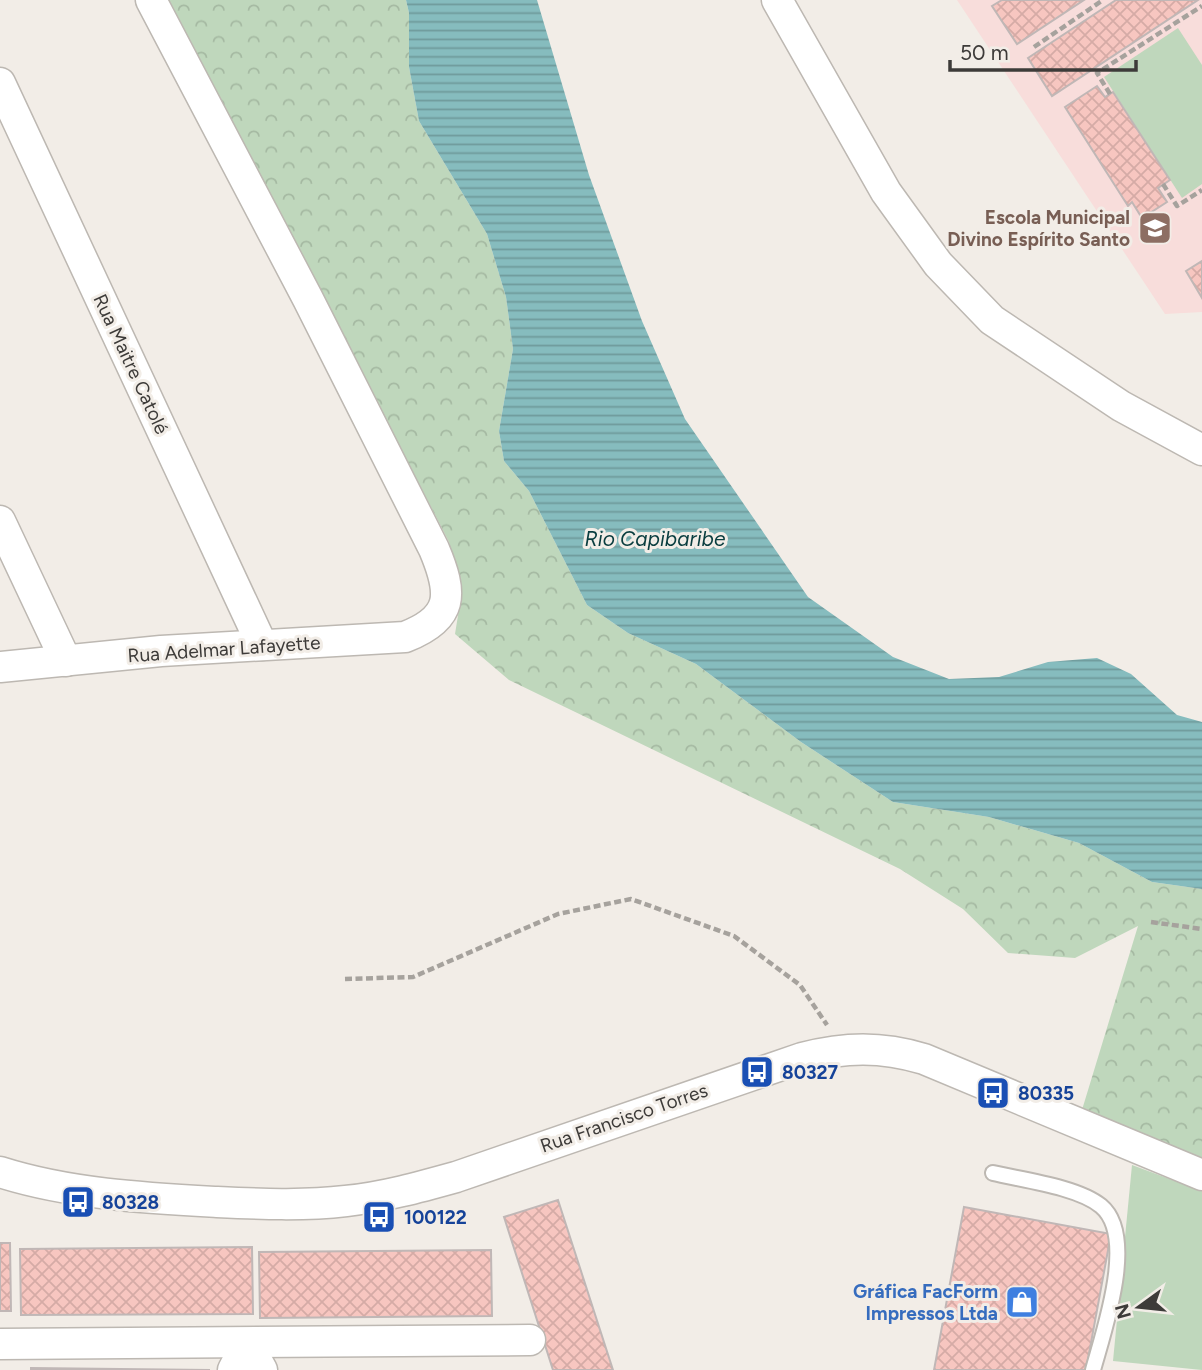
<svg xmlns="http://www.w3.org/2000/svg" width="1202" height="1370" font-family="Figtree,sans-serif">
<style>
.education{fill:#f8dddb}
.green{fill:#bfd7bc}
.forest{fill:url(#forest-crowns)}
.water{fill:url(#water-rules)}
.building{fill:url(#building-cross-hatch);stroke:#c0b7b6;stroke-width:2}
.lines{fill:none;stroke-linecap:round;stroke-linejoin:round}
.service-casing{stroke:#bdb8b2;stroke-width:18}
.minor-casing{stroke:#bdb8b2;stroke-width:33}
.path{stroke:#a6a29d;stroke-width:4.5;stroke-dasharray:7 3.5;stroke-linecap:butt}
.service{stroke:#fff;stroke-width:14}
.minor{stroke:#fff;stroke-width:30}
.labels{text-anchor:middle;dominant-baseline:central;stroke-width:6;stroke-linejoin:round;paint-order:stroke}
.education-label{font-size:19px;font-weight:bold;fill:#785e54;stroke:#f2ede7;text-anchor:end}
.street-label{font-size:19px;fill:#3d3b39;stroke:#f2ede7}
.transit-label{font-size:19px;font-weight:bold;fill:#164399;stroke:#f2ede7;text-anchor:start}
.shop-label{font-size:19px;font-weight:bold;fill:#366cbe;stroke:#f2ede7;text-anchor:end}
.water-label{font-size:21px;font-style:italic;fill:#093d3f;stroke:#f2ede7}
</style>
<defs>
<pattern id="forest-crowns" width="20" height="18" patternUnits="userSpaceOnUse" patternTransform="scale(1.75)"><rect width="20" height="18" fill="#bfd7bc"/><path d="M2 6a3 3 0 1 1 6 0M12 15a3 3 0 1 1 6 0" fill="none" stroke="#a5b9a2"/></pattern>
<pattern id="water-rules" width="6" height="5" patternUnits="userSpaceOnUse" patternTransform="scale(1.75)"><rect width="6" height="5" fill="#86bcbe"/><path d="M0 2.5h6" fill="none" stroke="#6f9a9b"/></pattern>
<pattern id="building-cross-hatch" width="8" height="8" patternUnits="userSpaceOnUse" patternTransform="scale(1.75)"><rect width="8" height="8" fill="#f7c6c0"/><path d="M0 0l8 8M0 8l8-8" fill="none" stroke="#d5aba6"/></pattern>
</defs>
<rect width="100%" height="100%" fill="#f2ede7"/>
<!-- education -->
<polygon class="education" points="957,0 1202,0 1202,312 1165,314"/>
<!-- green -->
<g class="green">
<polygon points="1178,28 1202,65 1202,184 1182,198 1104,77"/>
<polygon points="1132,1165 1202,1191 1202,1370 1113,1361"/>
</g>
<!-- forest -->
<polygon class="forest" points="169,0 406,0 409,13 409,67 419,121 487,234 506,297 513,349 499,431 504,461 529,491 587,605 628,633 696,664 801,742 893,802 989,817 1079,843 1152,882 1202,889 1202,1168 1078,1123 1138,926 1075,958 1008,953 963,909 900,869 509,680 455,634 460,603 449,542"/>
<!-- water -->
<polygon class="water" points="406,0 537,0 589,175 642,321 685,419 808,597 893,657 949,679 999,677 1048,662 1097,658 1131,674 1177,715 1202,722 1202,889 1152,882 1079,843 989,817 893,802 801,742 696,664 628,633 587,605 529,491 504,461 499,431 513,349 506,297 487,234 419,121 409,67 409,13"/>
<!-- building -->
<g class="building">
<polygon points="1002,0 1084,0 1017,44 992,6"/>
<polygon points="1116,0 1198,0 1052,96 1028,58"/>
<polygon points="1097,86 1105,97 1113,92 1170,180 1158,188 1167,202 1142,218 1132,202 1128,206 1065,107"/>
<polygon points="1202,261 1202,298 1186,271"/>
<polygon points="558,1200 613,1370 553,1370 504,1217"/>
<polygon points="964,1207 1111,1234 1086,1370 934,1370"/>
<polygon points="0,1243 10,1243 11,1311 0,1311"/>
<polygon points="252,1247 253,1314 21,1315 20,1249"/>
<polygon points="491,1250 492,1316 260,1318 259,1252"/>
<polygon points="31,1368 210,1370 31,1370"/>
</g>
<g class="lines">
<defs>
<path id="service" d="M993 1173C1023 1180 1078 1187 1101 1206 1137 1236 1104 1330 1093 1370"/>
<g id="minor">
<polyline points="777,0 886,192 938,264 992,320 1121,406 1202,450"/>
<polyline points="0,83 262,645"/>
<polyline points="0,521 66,661"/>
<path d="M0 667 161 651 405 637C454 618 453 594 434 549L308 299 151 0"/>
<path d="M0 1172C69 1194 145 1198 217 1202 260 1204 304 1206 346 1201 384 1197 420 1187 456 1177L802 1058C845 1047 881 1046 924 1059L1202 1175"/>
<polyline points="0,1344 530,1340"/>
<polyline points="233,1370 247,1343 262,1370"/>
</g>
</defs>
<!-- service casing -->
<use href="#service" class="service-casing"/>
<!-- minor casing -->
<use href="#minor" class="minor-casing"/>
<!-- path -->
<g class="path">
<polyline points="1034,47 1103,0"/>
<polyline points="1110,94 1097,73 1202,6"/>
<polyline points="1163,184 1177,206 1202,190"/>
<polyline points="1151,922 1202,929"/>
<polyline points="345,979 413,977 558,914 631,899 734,936 800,985 827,1025"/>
</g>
<!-- service -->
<use href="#service" class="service"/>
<!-- minor -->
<use href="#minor" class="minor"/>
</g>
<!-- icons -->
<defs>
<symbol id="school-square" viewBox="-11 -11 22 22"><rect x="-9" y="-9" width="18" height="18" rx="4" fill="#8d6e63" stroke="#f2ede7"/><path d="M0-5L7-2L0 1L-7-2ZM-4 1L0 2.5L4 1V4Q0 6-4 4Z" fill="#fff"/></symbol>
<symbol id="bus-square" viewBox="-11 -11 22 22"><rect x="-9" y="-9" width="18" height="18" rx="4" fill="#1a4fb4" stroke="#f2ede7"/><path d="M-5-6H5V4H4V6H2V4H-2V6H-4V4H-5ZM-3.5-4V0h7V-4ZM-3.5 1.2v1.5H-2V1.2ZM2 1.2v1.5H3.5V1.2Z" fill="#fff"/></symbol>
<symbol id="shop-square" viewBox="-11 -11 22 22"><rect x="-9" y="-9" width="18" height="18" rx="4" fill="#3f7fe0" stroke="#f2ede7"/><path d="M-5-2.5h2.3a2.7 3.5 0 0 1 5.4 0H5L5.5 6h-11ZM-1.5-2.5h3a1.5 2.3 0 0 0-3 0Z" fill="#fff"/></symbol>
</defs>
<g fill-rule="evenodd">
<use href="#school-square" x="1136" y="209" width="38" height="38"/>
<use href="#bus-square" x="738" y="1053" width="38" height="38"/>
<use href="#bus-square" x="974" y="1074" width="38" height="38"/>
<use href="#bus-square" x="59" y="1183" width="38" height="38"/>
<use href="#bus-square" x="360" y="1198" width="38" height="38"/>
<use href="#shop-square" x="1003" y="1283" width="38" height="38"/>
</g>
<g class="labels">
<!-- education labels -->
<g class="education-label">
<text x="1130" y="217">Escola Municipal<tspan x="1130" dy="22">Divino Espírito Santo</tspan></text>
</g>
<!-- street labels -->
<g class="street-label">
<text transform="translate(131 364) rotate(65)">Rua Maitre Catolé</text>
<text transform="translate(224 649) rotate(-4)">Rua Adelmar Lafayette</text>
<text transform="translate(624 1118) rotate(-19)">Rua Francisco Torres</text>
</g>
<!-- transit labels -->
<g class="transit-label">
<text x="782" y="1072">80327</text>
<text x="1018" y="1093">80335</text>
<text x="102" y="1202">80328</text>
<text x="404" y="1217">100122</text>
</g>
<!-- shop labels -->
<g class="shop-label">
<text x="998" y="1291">Gráfica FacForm<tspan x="998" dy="22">Impressos Ltda</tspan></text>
</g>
<!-- water labels -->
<g class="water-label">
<text x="655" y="538">Rio Capibaribe</text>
</g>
</g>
<!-- north arrow -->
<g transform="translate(1139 1307) rotate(255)" stroke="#f2ede7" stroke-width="5" paint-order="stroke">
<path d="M0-5L12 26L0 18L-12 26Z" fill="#3d3b39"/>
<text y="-10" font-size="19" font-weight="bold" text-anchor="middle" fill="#3d3b39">N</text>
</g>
<!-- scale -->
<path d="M950 60v10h186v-10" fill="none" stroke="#3d3b39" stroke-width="3.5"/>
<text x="960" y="60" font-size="21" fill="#3d3b39" stroke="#f2ede7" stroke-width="5" paint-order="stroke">50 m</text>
</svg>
